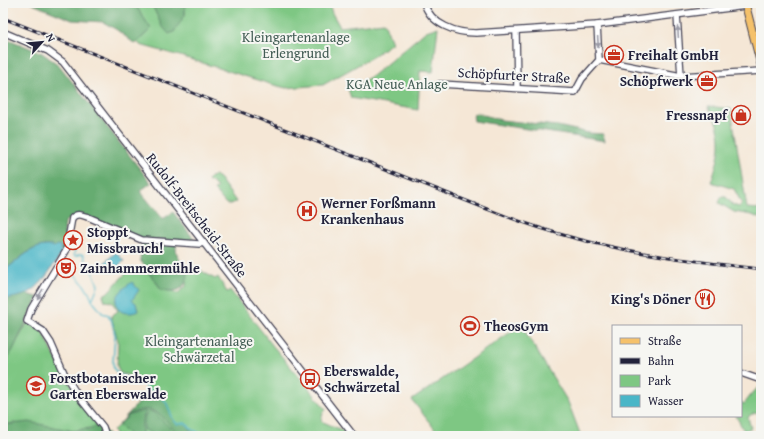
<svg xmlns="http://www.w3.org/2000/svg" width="764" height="439" font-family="'Gentium Book Plus',serif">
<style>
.green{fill:#7ec783;stroke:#50745f}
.forest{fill:#66ac71;stroke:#446756}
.water{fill:#4ab6c7;stroke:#366c81}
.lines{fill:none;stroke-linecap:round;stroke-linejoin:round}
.stream{stroke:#4ab6c7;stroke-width:1.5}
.minor-casing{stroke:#424052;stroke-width:8}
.major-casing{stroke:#424052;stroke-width:9}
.minor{stroke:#fff;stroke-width:5.5}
.major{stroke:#f5c16b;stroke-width:7}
.rail-casing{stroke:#22223b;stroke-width:3}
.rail{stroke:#f6f6f2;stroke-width:1.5;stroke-dasharray:4.5;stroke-linecap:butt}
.oneway{fill:#9c9ca7}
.labels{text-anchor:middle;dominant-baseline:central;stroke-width:4;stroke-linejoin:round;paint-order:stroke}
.park-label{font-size:14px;fill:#425c54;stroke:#f6f6f2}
.poi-label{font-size:14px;font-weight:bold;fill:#22223b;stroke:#f6f6f2;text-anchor:start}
.street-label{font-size:14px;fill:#22223b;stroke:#f6f6f2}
</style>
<rect width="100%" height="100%" fill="#f6f6f2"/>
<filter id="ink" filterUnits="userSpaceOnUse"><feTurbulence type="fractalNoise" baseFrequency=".025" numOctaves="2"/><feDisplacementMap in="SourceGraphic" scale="8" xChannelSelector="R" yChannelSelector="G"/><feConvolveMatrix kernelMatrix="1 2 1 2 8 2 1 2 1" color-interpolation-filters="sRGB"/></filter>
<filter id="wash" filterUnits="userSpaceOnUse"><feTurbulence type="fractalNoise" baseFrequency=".012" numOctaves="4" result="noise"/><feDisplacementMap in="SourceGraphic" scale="16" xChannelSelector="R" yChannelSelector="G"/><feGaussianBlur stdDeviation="0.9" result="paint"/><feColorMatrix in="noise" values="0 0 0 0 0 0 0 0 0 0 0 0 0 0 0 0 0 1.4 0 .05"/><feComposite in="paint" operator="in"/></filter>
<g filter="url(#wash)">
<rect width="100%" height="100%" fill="#f5e7d6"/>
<!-- green -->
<g class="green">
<polygon points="134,3 151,3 162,26 185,15 185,3 329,3 332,13 340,27 384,22 392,43 372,57 323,85 286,88 270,84 180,56 140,45 137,42 151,29"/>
<polygon points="438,27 433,72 420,71 418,110 351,98 348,89 372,76 426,31"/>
<path d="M708 106 731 109 747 208 761 209V219L752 215 734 212 719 203 721 197H726L733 205 739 207 742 204 734 189 711 182C721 152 726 135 708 106Z"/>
<polygon points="215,175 220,179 235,200 236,202 230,204 226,204 214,190 217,188 212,182 209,181 208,179"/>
<polygon points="192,267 195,267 215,279 218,277 227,292 230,290 273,346 326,409 323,413 321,421 342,430 347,436 116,436 113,431 150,391 137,378 120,373 117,366 118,341 111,316 118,311 112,302 105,301 103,295 107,293 130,269 143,270 145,272 147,271 159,286 161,290 172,291 178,293 186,286 187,269"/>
<path d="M28 322 43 332 64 375 99 424C90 430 84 428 74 431L14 423 3 425V366Z"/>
<polygon points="521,325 568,402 581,436 440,436 412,400"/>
<path d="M761 387V416H759L756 413 750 415 748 418 751 428 744 431 736 416H741V402L744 404C750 397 753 390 761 387Z"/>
</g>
<!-- forest -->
<g class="forest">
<polygon points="30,3 134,3 151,29 135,44 117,30 103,22 72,20"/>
<polygon points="151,3 185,3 185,15 174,32 169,34 162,26"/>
<path d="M3 37 42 53 59 65 151 183 140 191 163 219 173 212 194 239 185 241 142 239 79 214 69 220H67L65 222 64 234 68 235 63 255C60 252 57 249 53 247 36 240 16 263 3 271Z"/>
<polygon points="477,113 501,120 558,126 589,133 603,134 605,141 474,121 473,115"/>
<path d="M142 241 176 244C176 247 176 251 177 254 181 266 194 272 184 285 179 293 170 291 161 290L159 286 140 260Z"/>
<polygon points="26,294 38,297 13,350 3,366 3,301 5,299"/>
<path d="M150 391 160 396 167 403 173 419 177 424 185 423 189 426V429C193 429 194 431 198 433 204 436 212 433 218 436H190L192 434 190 432 187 436H180C160 416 155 399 125 417Z"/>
<polygon points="143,411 146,411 142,420 142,436 132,436 118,425 130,415"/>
<polygon points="149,411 155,413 178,436 156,436 144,429 144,418"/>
<polygon points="29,422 74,431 83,429 91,429 99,424 109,436 3,436 3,425"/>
</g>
<!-- water -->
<g class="water">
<path d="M57 245 61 246 60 250 62 251 58 259V260H57V262L55 263C48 274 38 290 24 295 18 297 11 298 5 299L3 301V271C19 261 34 241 55 247Z"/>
<polygon points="116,252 124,261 111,273 103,264"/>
<path d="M132 282 139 290 132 300 136 303 138 311C130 315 116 314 116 302 116 294 126 286 132 282Z"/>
</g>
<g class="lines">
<!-- stream -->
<g class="stream">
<path d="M69 249 75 250 74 255 75 256 81 254 84 255 85 261 89 265 97 282 98 286 92 300C95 305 99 308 102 313L109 315V318L111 319 115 335 113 363 114 369 119 375 143 384 150 391 162 397 167 404 173 419 177 424 185 423 189 426 190 428 201 434H213L218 436"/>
<path d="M70 270C79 278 88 288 92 300"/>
</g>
</g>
</g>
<g filter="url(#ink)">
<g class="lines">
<defs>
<g id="minor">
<path d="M424 3C431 25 456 33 476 33L597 25 745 6"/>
<polyline points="677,15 681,76"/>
<polyline points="597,25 599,60"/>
<polyline points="516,31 517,88"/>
<polyline points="3,32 48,51 63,62 354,436"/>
<polyline points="440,84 575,92 582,79 599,60 681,76 761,71"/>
<polyline points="741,373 761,380"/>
<path d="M106 436 103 427 78 396 65 375 51 343 43 331 27 321 31 309 66 251 72 218C77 213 81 215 88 217L142 240 199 244 204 243"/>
</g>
<polyline id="major" points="745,3 761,65"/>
</defs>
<!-- minor casing -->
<use href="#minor" class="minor-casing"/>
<!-- major casing -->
<use href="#major" class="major-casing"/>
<!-- minor -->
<use href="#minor" class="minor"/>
<!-- major -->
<use href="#major" class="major"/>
<defs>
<path id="rail" d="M3 18 487 209C515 220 544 230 574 238 635 254 699 262 761 269"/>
</defs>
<!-- rail casing -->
<use href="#rail" class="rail-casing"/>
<!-- rail -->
<use href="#rail" class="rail"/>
</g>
<!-- one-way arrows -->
<defs><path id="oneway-solid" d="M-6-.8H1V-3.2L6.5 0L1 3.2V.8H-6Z"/></defs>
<g class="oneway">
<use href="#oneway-solid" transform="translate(678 32) rotate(-94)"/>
<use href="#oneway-solid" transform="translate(598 42) rotate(86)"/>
<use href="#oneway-solid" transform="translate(40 294) rotate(120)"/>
</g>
</g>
<!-- icons -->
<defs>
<symbol id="office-ring" viewBox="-11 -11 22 22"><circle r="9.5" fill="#f6f6f2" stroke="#c8321e" stroke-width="1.5"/><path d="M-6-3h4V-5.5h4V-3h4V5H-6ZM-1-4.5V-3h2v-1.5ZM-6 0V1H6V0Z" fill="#c8321e"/></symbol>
<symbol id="shop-ring" viewBox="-11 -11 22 22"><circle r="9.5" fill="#f6f6f2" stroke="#c8321e" stroke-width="1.5"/><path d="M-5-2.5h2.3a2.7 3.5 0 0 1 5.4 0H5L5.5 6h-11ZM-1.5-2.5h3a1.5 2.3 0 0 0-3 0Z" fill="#c8321e"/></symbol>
<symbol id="hospital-ring" viewBox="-11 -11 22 22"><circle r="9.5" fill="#f6f6f2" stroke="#c8321e" stroke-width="1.5"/><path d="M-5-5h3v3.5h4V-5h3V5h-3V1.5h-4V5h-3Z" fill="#c8321e"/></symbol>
<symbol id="sight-ring" viewBox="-11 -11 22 22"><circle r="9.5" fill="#f6f6f2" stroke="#c8321e" stroke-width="1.5"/><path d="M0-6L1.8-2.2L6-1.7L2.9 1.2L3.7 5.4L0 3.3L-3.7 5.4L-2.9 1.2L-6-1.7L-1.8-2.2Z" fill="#c8321e"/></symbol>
<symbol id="theatre-ring" viewBox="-11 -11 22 22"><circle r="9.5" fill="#f6f6f2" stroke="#c8321e" stroke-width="1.5"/><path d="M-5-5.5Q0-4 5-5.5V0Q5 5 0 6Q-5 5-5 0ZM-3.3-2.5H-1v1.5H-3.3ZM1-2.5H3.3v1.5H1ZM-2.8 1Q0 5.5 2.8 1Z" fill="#c8321e"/></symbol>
<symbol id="restaurant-ring" viewBox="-11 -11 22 22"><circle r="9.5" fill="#f6f6f2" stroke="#c8321e" stroke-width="1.5"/><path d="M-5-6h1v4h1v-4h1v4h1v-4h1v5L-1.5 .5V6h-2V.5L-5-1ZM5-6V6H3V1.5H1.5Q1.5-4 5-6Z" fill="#c8321e"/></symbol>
<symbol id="stadium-ring" viewBox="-11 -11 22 22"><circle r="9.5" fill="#f6f6f2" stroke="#c8321e" stroke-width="1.5"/><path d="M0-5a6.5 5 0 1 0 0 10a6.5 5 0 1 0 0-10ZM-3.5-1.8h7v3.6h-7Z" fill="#c8321e"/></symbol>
<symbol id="bus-ring" viewBox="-11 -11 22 22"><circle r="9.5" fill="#f6f6f2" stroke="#c8321e" stroke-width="1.5"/><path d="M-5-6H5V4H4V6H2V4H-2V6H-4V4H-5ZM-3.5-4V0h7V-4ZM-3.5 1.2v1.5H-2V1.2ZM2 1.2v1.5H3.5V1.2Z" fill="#c8321e"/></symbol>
<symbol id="university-ring" viewBox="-11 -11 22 22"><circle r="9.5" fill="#f6f6f2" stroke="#c8321e" stroke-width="1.5"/><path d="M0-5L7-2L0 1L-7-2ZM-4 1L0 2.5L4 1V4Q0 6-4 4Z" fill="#c8321e"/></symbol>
</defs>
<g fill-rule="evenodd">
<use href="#office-ring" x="603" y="44" width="22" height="22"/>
<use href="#office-ring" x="696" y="70" width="22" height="22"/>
<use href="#shop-ring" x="730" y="104" width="22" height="22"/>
<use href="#hospital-ring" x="296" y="200" width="22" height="22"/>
<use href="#sight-ring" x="62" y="229" width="22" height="22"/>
<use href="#theatre-ring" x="55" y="257" width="22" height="22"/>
<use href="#restaurant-ring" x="694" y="288" width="22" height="22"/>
<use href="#stadium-ring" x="459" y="315" width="22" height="22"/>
<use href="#bus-ring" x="299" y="368" width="22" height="22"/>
<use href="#university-ring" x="25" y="375" width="22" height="22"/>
</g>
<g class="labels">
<!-- park labels -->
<g class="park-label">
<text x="296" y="37">Kleingartenanlage<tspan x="296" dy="16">Erlengrund</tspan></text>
<text x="397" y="84">KGA Neue Anlage</text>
<text x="199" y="341">Kleingartenanlage<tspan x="199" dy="16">Schwärzetal</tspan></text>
</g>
<!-- poi labels -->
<g class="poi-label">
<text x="628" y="55">Freihalt GmbH</text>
<text x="693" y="81" text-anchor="end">Schöpfwerk</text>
<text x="727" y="115" text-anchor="end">Fressnapf</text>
<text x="321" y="203">Werner Forßmann<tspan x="321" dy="16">Krankenhaus</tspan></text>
<text x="87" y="232">Stoppt<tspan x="87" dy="16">Missbrauch!</tspan></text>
<text x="80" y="268">Zainhammermühle</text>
<text x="691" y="299" text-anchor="end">King's Döner</text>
<text x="484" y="326">TheosGym</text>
<text x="324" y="371">Eberswalde,<tspan x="324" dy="16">Schwärzetal</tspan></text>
<text x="50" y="378">Forstbotanischer<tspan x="50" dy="16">Garten Eberswalde</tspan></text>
</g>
<!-- street labels -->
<g class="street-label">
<text transform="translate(514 75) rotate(3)">Schöpfurter Straße</text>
<text transform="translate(197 215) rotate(52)">Rudolf-Breitscheid-Straße</text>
</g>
</g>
<!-- margin -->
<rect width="764" height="439" fill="none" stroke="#f6f6f2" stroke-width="16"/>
<!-- legend -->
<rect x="612" y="325" width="130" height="92" fill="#f6f6f2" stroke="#a1a1a9"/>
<rect x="620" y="338" width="20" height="6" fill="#f5c16b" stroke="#a1a1a9"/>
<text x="648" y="345" font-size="12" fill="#22223b">Straße</text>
<rect x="620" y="358" width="20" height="6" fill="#22223b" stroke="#a1a1a9"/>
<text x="648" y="365" font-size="12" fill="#22223b">Bahn</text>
<rect x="620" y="375" width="20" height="12" fill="#7ec783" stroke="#a1a1a9"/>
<text x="648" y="385" font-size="12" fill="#22223b">Park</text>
<rect x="620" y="395" width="20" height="12" fill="#4ab6c7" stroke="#a1a1a9"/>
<text x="648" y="405" font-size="12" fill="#22223b">Wasser</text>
<!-- north arrow -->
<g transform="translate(42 42) rotate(63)" stroke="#f6f6f2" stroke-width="3" paint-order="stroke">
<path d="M0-3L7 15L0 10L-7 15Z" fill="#22223b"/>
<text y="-6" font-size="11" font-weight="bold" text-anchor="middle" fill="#22223b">N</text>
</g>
</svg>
